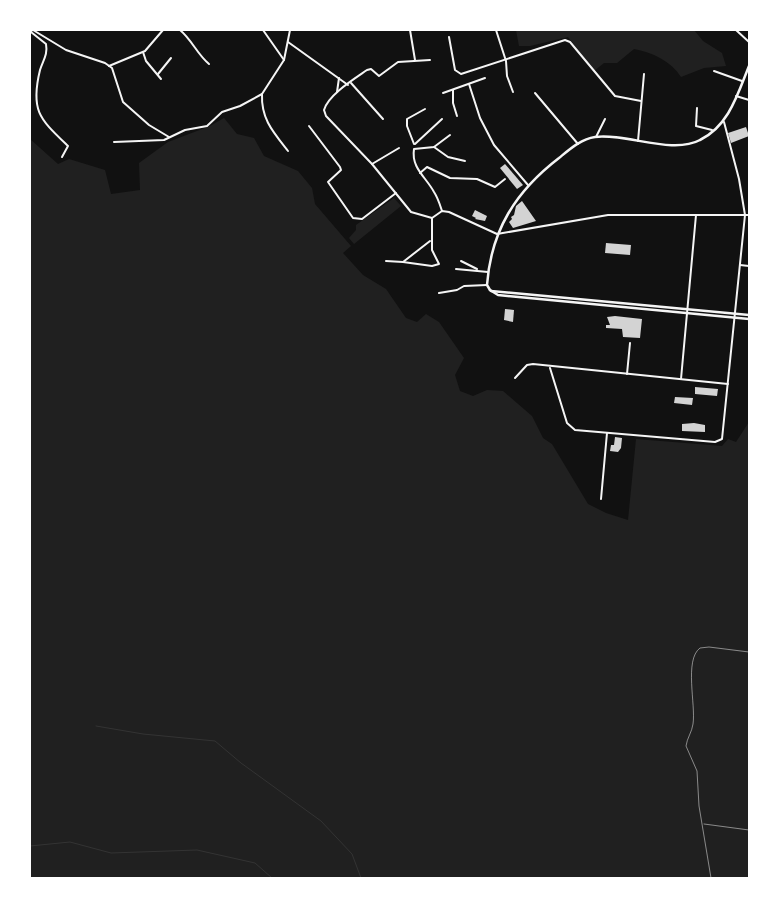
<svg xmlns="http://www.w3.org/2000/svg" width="779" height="908" font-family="'Work Sans',sans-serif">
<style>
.green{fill:#202020}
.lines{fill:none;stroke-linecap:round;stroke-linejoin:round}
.stream{stroke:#333;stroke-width:1}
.building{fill:#d3d3d3}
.path{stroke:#f5f5f5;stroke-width:0.5}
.minor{stroke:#f5f5f5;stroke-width:2}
.tertiary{stroke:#f5f5f5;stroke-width:2.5}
</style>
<rect width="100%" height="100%" fill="#111"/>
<!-- green -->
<g class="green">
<path d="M516 30H694L703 41 722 53 726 66 704 68 681 77C671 61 652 52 634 49L617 63H604L594 71 568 37 530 46H519Z"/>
<polygon points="224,118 237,134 254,138 264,156 298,171 312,188 315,204 351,246 343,253 363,275 386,289 406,318 417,322 426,314 439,322 464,358 455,375 460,391 473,396 487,390 503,391 532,416 543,438 552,444 588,504 606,513 628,520 636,439 722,446 728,439 736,442 749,422 749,878 30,878 30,139 58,164 69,159 105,170 111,194 140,190 139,163 168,142 210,126"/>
<polygon points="394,198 401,206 354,244 349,238 356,230 356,225"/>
</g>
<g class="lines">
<!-- stream -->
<g class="stream">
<polyline points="96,726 143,734 215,741 241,763 321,821 352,854 361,878"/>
<polyline points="30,846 70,842 111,853 197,850 255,863 272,878"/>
</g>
</g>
<!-- building -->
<g class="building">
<polygon points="746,127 749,136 731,143 728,133"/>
<polygon points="505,164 523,185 517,189 500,168"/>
<polygon points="522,201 536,221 513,228 509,222 512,219 511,217 514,215 516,206"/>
<polygon points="475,210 487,216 485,221 475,219 476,218 472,216"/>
<polygon points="606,243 631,245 630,255 605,253"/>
<polygon points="505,309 514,310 513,322 504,320"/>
<polygon points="615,316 642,319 640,338 623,337 622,329 606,328 606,325 610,325 607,317"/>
<polygon points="695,387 718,389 717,396 695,394"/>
<polygon points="675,397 693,398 692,405 674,403"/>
<polygon points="694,423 705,425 705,432 682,431 682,424"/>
<polygon points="615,437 622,438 621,448 618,452 610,451 611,445 614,445"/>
</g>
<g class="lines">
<!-- path -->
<g class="path">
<polyline points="704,824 749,830"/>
<path d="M711 878 699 806 697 771 686 746C687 738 692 732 693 724 696 705 684 660 700 648L709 647 749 652"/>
</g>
<!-- minor -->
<g class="minor">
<path d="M32 30 31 32 46 44C48 55 43 60 40 70 30 111 40 119 68 146L62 157"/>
<polyline points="33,30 66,50 105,63 112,68 123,102 149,125 169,137"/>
<path d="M180 30C192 40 197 54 209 64"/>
<polyline points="263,30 284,60"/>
<polyline points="410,30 415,60"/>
<polyline points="496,30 506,61 507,76 513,92"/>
<polyline points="736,30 749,42"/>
<polyline points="449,37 455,70 461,74 565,40 570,42 615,96 641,101"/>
<polyline points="288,42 348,85"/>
<polyline points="143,52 146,61 161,79"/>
<path d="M430 60 398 62 379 76 371 69 367 70C354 79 328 95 324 110L326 116 372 164 411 212 432 218 442 211 449 212 497 234 608 215H749"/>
<polyline points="109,66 145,51 163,30"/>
<polyline points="714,71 742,81"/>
<polyline points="158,74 171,58"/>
<polyline points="351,83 383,119"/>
<polyline points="469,84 480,118 494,145 528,185"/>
<polyline points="453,90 453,103 457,116"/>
<polyline points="337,92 339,78"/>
<polyline points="443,93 485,78"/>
<polyline points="535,93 578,144"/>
<path d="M262 94C261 119 273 132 288 151"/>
<polyline points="736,96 749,100"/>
<polyline points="697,108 696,126 712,130"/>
<polyline points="309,126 340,167 341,170 328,182 353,218 362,219 396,193"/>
<polyline points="596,137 605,119"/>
<polyline points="638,141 644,74"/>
<polyline points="114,142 164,140 185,130 207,126 222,112 240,106 262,94 284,60 290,30"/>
<polyline points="414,144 407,126 407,119 425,109"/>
<polyline points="415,144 442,119"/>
<polyline points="434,147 448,157 465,161"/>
<polyline points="372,164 399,148"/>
<polyline points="420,173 427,167 450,178 477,179 495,187 505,179"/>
<path d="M442 211C440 205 438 198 434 192 426 177 411 168 414 149L434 147 450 135"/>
<polyline points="430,241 403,262 432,266 439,264 432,250 432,218"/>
<polyline points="386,261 403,262"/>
<polyline points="461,261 477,269"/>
<polyline points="740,265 749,266"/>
<polyline points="456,269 488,272"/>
<polyline points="439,293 457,290 464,286 487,285"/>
<polyline points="550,368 567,423 575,430 715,442 722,439 745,215 739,179 724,122"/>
<polyline points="627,374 630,343"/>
<polyline points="515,378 527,365 533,364 728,384"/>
<polyline points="681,379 696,215"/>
<polyline points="601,499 607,433"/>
</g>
<!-- tertiary -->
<g class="tertiary">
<path d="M490 290 487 285C491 230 516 191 559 158 570 149 581 139 595 137 627 133 672 155 700 140 729 126 738 93 749 66"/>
<polyline points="490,290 498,295 749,319"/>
<polyline points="491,291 749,315"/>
</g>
</g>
<!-- border -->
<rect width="779" height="908" fill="none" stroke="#ffffff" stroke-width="62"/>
</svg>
